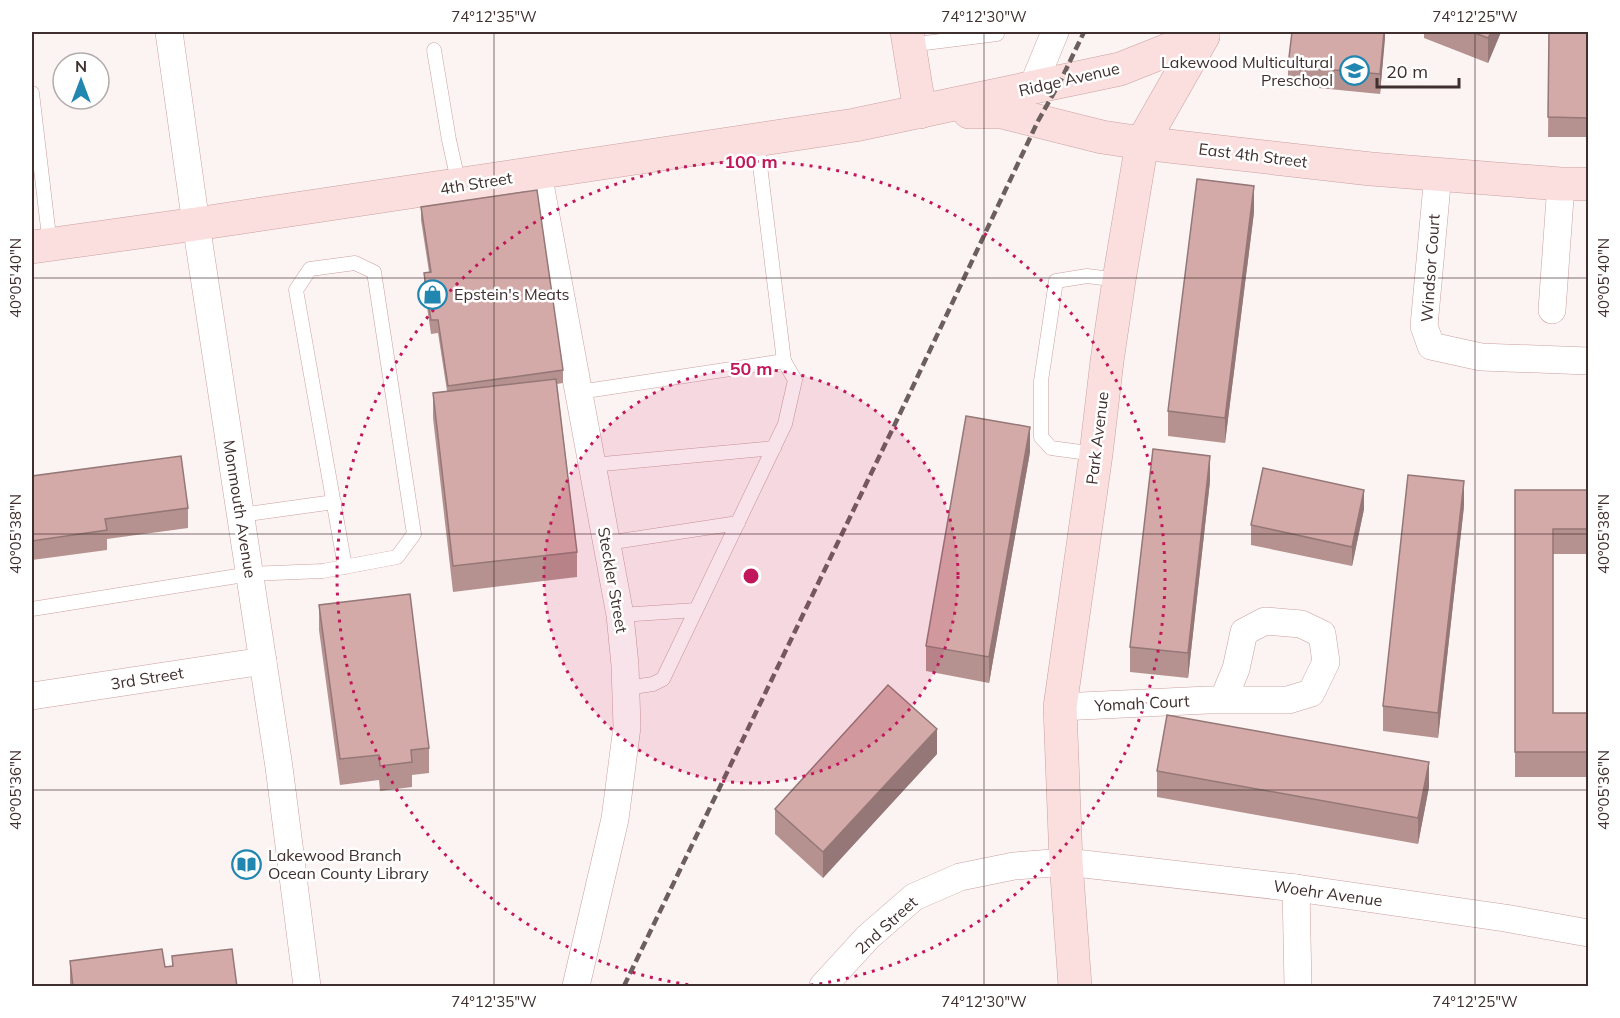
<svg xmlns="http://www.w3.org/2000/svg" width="1620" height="1018" font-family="Mulish,sans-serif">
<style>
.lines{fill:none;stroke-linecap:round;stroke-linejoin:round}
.lane-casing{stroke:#caa19f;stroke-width:15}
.street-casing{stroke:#caa19f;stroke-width:28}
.secondary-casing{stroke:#caa19f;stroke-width:34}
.lane{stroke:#fff;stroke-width:14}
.street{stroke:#fff;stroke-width:27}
.secondary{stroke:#fbdede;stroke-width:33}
.rail{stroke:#6d5f5e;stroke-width:4.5;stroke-dasharray:9 4.5;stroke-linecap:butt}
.wall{fill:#b59290}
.shaded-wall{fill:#947776}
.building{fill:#d3aaa8;stroke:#947776;stroke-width:1.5}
.ticks{fill:none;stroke:#3f2f2e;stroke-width:1.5;stroke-opacity:0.45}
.ring{fill:none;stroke:#c2185b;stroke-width:3;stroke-dasharray:3 6}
.labels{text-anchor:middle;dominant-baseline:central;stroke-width:5;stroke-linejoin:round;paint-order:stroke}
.poi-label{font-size:16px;fill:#3f2f2e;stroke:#fff;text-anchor:start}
.street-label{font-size:16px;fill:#3f2f2e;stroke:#fff}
.centre{fill:#c2185b;stroke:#fff;stroke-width:3}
.ring-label{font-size:18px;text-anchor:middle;font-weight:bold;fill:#c2185b;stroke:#fff;stroke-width:5;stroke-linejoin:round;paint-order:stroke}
.neatline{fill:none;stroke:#3f2f2e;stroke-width:2}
.ticks-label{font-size:15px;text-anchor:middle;fill:#3f2f2e}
</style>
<rect width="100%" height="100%" fill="#fcf3f3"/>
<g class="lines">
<defs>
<g id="lane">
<polyline points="909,45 997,34"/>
<polyline points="434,50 449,140 459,185"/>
<polyline points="32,93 50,245"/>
<polyline points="757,141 784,361"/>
<polyline points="579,392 784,361 795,380 785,424 663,679 653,684 626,688"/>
<polyline points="1096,454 1051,448 1041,437 1041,381 1056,281 1087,276 1119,280"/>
<polyline points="592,465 774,448"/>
<polyline points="241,515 334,502"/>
<polyline points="607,543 738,523"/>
<polyline points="32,609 250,574 323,571 397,557 414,534 374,272 355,263 310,269 296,290 345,567"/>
<polyline points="620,615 696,610"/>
</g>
<g id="street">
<polyline points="169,32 196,224 279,767 307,986"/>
<polyline points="1032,88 1055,32"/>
<polyline points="538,173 620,615 625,665 627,727 615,819 576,986"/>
<polyline points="1438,174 1424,326 1431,346 1481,357 1588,361"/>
<polyline points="1552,310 1561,184"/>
<polyline points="32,696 263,661"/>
<polyline points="1060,707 1208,700 1288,700 1311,693 1326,662 1322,634 1301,624 1265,621 1244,632 1236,669 1223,700"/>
<polyline points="1296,888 1298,986"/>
<polyline points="823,986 868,937 914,897 960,877 1014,866 1066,862 1296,888 1505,918 1588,933"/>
</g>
<g id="secondary">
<polyline points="907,32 920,112"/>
<polyline points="969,112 1002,112 1102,137 1142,143 1371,169 1561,184 1588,184"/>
<polyline points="32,247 196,224 855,125 1120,69 1203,36"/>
<polyline points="1075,986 1066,862 1060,707 1096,454 1107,361 1119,280 1142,143 1203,36"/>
</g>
</defs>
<!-- lane casing -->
<use href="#lane" class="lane-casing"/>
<!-- street casing -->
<use href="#street" class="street-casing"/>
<!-- secondary casing -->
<use href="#secondary" class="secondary-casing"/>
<!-- lane -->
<use href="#lane" class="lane"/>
<!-- street -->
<use href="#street" class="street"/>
<!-- secondary -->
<use href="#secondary" class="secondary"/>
<!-- rail -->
<polyline class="rail" points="624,986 907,399 1038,121 1060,82 1084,32"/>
</g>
<!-- wall -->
<g class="wall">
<polygon points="1385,32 1380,94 1288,85 1288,66"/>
<polygon points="1424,32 1501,32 1488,63 1424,38"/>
<polygon points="1549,32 1588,32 1588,137 1548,137"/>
<polygon points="421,207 563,370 563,383 557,384 577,552 577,577 453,592 433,418 433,393 447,391 438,333 431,334 424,287 424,273 429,272 421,220"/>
<polygon points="1254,212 1225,443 1168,436 1168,411"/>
<polygon points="1030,452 989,683 926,671 926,646"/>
<polygon points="32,476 188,508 188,528 107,539 107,550 32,560"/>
<polygon points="1210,481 1188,678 1130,672 1130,647"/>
<polygon points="1515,490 1588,490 1588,554 1553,554 1553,713 1588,713 1588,777 1515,777"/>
<polygon points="1464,506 1438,738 1383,731 1383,706"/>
<polygon points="1364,509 1352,566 1251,545 1251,525"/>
<polygon points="319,605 429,748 429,773 412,775 412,787 380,791 379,780 340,785 319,630"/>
<polygon points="937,754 823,878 775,834 775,809"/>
<polygon points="1157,771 1429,787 1418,844 1157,797"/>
<polygon points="172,956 237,987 70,987 70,961 165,967 172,967"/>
</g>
<!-- shaded-wall -->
<g class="shaded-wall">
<polygon points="1384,32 1385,32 1385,39 1380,94 1380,74"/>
<polygon points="1491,32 1501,32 1488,63 1488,38"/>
<polygon points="1254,186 1254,212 1225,443 1225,418"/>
<polygon points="1030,427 1030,452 989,683 989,657"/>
<polygon points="1210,456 1210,481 1188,678 1188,653"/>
<polygon points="1464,481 1464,506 1438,738 1438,713"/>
<polygon points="1364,490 1364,509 1352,566 1352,547"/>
<polygon points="937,729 937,754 823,878 823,852"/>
<polygon points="1429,762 1429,787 1418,844 1418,818"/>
</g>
<!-- building -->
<g class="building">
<polygon points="1292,32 1384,32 1380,74 1288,66"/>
<polygon points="1472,32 1491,32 1488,38"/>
<polygon points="1549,32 1588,32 1588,118 1548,117"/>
<polygon points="1197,179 1254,186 1225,418 1168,411"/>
<polygon points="537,190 563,370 448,386 438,320 431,320 424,273 431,272 421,207"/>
<polygon points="556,379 577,552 453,566 433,393"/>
<polygon points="966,416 1030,427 989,657 926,646"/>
<polygon points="1153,449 1210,456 1188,653 1130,647"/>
<polygon points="181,456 188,508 105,519 107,530 32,541 32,476"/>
<polygon points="1263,468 1364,490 1352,547 1251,525"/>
<polygon points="1408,475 1464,481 1438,713 1383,706"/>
<polygon points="1515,490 1588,490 1588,529 1553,529 1553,713 1588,713 1588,752 1515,752"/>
<polygon points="410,594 429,748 411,750 412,762 380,766 379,755 340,759 319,605"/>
<polygon points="888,685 937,729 823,852 775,809"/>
<polygon points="1167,715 1429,762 1418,818 1157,771"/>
<polygon points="162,949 165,967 173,966 172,956 232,949 237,987 73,987 70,961"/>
</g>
<!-- ticks -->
<path class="ticks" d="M494 32V986M984 32V986M1475 32V986M32 278H1588M32 534H1588M32 790H1588"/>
<!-- distance rings -->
<circle cx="751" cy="576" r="207" fill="#c2185b" fill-opacity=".12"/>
<g class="ring">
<circle cx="751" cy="576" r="207"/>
<path d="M697 986A414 414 0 1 1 805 986"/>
</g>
<!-- icons -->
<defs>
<symbol id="school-ring" viewBox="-11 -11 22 22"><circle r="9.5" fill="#fff" stroke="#2186b0" stroke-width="1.5"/><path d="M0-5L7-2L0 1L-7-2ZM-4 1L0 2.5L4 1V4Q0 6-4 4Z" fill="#2186b0"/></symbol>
<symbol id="shop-ring" viewBox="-11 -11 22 22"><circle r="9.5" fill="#fff" stroke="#2186b0" stroke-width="1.5"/><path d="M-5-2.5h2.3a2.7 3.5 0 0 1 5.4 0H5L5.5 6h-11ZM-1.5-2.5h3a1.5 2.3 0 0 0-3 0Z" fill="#2186b0"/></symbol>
<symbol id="library-ring" viewBox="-11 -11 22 22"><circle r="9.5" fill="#fff" stroke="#2186b0" stroke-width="1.5"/><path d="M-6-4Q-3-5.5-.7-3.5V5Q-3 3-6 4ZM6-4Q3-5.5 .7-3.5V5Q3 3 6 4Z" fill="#2186b0"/></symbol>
</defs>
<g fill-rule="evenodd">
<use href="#school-ring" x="1338" y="54" width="33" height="33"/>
<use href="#shop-ring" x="416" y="278" width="33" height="33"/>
<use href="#library-ring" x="230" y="848" width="33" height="33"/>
</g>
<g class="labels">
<!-- poi labels -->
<g class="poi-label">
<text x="1333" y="62" text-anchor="end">Lakewood Multicultural<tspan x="1333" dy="18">Preschool</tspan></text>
<text x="454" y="294">Epstein's Meats</text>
<text x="268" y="855">Lakewood Branch<tspan x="268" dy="18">Ocean County Library</tspan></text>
</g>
<!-- street labels -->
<g class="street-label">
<text transform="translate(1069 79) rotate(-13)">Ridge Avenue</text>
<text transform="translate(1253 155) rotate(7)">East 4th Street</text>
<text transform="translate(476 183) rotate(-9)">4th Street</text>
<text transform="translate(1430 268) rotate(-86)">Windsor Court</text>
<text transform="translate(1097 438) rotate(-83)">Park Avenue</text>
<text transform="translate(240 509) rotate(81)">Monmouth Avenue</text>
<text transform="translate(613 580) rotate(80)">Steckler Street</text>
<text transform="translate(147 678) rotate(-9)">3rd Street</text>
<text transform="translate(1142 703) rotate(-3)">Yomah Court</text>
<text transform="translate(1328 893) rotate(8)">Woehr Avenue</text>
<text transform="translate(886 925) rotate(-42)">2nd Street</text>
</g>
</g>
<circle cx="751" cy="576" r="9" class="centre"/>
<g class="ring-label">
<text x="751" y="168">100 m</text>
<text x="751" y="375">50 m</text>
</g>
<!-- border -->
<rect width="1620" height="1018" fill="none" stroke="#ffffff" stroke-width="66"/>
<!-- north arrow -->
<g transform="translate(81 81)"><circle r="28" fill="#ffffff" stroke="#b2acab" stroke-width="1.5"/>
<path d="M0-4.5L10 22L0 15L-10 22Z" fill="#2186b0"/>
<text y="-9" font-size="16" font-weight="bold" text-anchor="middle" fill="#3f2f2e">N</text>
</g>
<!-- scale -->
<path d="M1377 78v9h82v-9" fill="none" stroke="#3f2f2e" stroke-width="3"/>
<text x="1386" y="78" font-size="18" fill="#3f2f2e" stroke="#ffffff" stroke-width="4.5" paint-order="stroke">20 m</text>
<rect x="33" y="33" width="1554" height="952" class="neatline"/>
<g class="ticks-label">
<text x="494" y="22">74°12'35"W</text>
<text x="984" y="22">74°12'30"W</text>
<text x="1475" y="22">74°12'25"W</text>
<text transform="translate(16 278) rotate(-90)" y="5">40°05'40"N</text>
<text transform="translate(1604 278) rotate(-90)" y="5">40°05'40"N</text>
<text transform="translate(16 534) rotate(-90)" y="5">40°05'38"N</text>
<text transform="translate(1604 534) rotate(-90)" y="5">40°05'38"N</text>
<text transform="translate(16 790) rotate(-90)" y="5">40°05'36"N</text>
<text transform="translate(1604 790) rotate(-90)" y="5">40°05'36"N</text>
<text x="494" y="1007">74°12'35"W</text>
<text x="984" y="1007">74°12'30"W</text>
<text x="1475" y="1007">74°12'25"W</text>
</g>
</svg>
